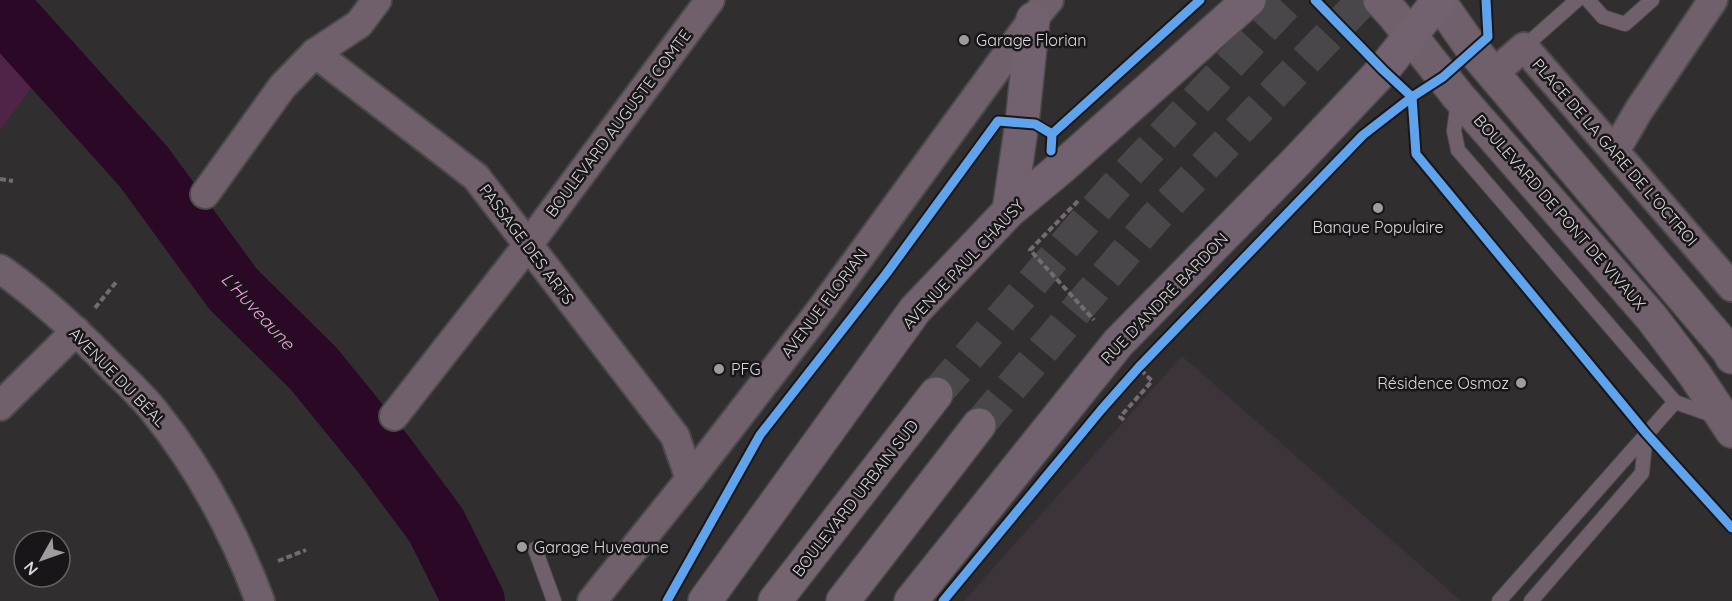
<svg xmlns="http://www.w3.org/2000/svg" width="1732" height="601" font-family="Quicksand,sans-serif">
<style>
.built{fill:#3d333b}
.green{fill:#502448}
.lines{fill:none;stroke-linecap:round;stroke-linejoin:round}
.river{stroke:#2b0826;stroke-width:62}
.trunk-tunnel{stroke:#4a474a;stroke-width:33;stroke-dasharray:33 16;stroke-linecap:butt}
.service-casing{stroke:#4b4a4b;stroke-width:16}
.minor-casing{stroke:#4b4a4b;stroke-width:32}
.tertiary-casing{stroke:#4b4a4b;stroke-width:36}
.secondary-casing{stroke:#4b4a4b;stroke-width:36}
.trunk-casing{stroke:#4b4a4b;stroke-width:36}
.path{stroke:#756a72;stroke-width:4;stroke-dasharray:6 3;stroke-linecap:butt}
.service{stroke:#70606c;stroke-width:14}
.minor{stroke:#70606c;stroke-width:28}
.tertiary{stroke:#70606c;stroke-width:33}
.secondary{stroke:#72626f;stroke-width:33}
.trunk{stroke:#746470;stroke-width:33}
.cycleway-casing{stroke:#181618;stroke-width:13}
.cycleway{stroke:#60a3ed;stroke-width:9}
.poi-dot{fill:#a09c9e;stroke:#181618;stroke-width:2}
.labels{text-anchor:middle;dominant-baseline:central;stroke-width:5;stroke-linejoin:round;paint-order:stroke}
.poi-label{font-size:16px;fill:#dbd7da;stroke:#181618;text-anchor:start}
.street-label{font-size:16px;fill:#dbd7da;stroke:#181618}
.water-label{font-size:18px;font-style:italic;fill:#fd95e8;stroke:#181618}
</style>
<rect width="100%" height="100%" fill="#312e30"/>
<!-- built -->
<polygon class="built" points="1182,356 1461,601 964,601"/>
<!-- green -->
<polygon class="green" points="0,44 36,81 0,130"/>
<g class="lines">
<!-- river -->
<polyline class="river" points="0,7 144,167 233,289 314,369 384,455 436,525 474,601"/>
<!-- trunk-tunnel -->
<g class="trunk-tunnel">
<polyline points="936,394 1114,188 1290,0"/>
<polyline points="979,425 1153,220 1363,0"/>
</g>
<defs>
<g id="service">
<polyline points="1588,0 1603,17 1625,24 1652,0"/>
<polyline points="1524,47 1577,0"/>
<polyline points="1458,101 1454,131 1458,150 1675,402 1715,416"/>
<polyline points="535,549 554,601"/>
<polyline points="1499,601 1675,402"/>
<polyline points="1531,601 1642,473 1646,433"/>
</g>
<g id="minor">
<polyline points="315,53 476,177 675,436 690,479"/>
<polyline points="1494,73 1524,47 1732,287"/>
<polyline points="1615,151 1639,110 1713,0"/>
<polyline points="205,194 282,87 315,53 359,24 377,0"/>
<path d="M0 269C38 295 71 326 103 358 120 376 139 392 154 411 200 468 234 532 260 601"/>
<polyline points="0,406 76,331"/>
<polyline points="394,416 528,245 710,0"/>
<polyline points="592,601 690,479 823,307 1033,19 1049,0"/>
</g>
<g id="tertiary">
<polyline points="1380,0 1394,15 1458,96 1652,318 1695,375 1732,431"/>
<polyline points="1438,0 1473,50 1728,350 1732,357"/>
</g>
<g id="secondary">
<polyline points="1009,211 1022,123 1033,19"/>
<polyline points="705,601 915,310 1009,211 1063,166 1249,0"/>
<polyline points="911,601 1118,343 1294,164 1383,70 1439,0"/>
</g>
<g id="trunk">
<polyline points="775,601 936,394"/>
<polyline points="843,601 979,425"/>
</g>
</defs>
<!-- service casing -->
<use href="#service" class="service-casing"/>
<!-- minor casing -->
<use href="#minor" class="minor-casing"/>
<!-- tertiary casing -->
<use href="#tertiary" class="tertiary-casing"/>
<!-- secondary casing -->
<use href="#secondary" class="secondary-casing"/>
<!-- trunk casing -->
<use href="#trunk" class="trunk-casing"/>
<!-- path -->
<g class="path">
<polyline points="0,179 13,181"/>
<polyline points="1078,201 1030,250 1094,320"/>
<polyline points="95,308 117,281"/>
<polyline points="1124,420 1120,417 1152,381 1139,368"/>
<polyline points="278,561 306,550"/>
</g>
<!-- service -->
<use href="#service" class="service"/>
<!-- minor -->
<use href="#minor" class="minor"/>
<!-- tertiary -->
<use href="#tertiary" class="tertiary"/>
<!-- secondary -->
<use href="#secondary" class="secondary"/>
<!-- trunk -->
<use href="#trunk" class="trunk"/>
<defs>
<g id="cycleway">
<polyline points="1315,0 1383,70 1412,97 1416,154 1646,433 1732,528"/>
<polyline points="1051,151 1052,134 1200,0"/>
<polyline points="667,601 760,435 886,274 998,121 1035,124 1052,134"/>
<polyline points="943,601 1101,410 1139,367 1363,135 1412,97 1443,77 1488,37 1486,0"/>
</g>
</defs>
<!-- cycleway casing -->
<use href="#cycleway" class="cycleway-casing"/>
<!-- cycleway -->
<use href="#cycleway" class="cycleway"/>
</g>
<!-- markers -->
<g class="poi-dot">
<circle cx="964" cy="40" r="6"/>
<circle cx="1378" cy="208" r="6"/>
<circle cx="719" cy="369" r="6"/>
<circle cx="1521" cy="383" r="6"/>
<circle cx="522" cy="547" r="6"/>
</g>
<g class="labels">
<!-- poi labels -->
<g class="poi-label">
<text x="976" y="40">Garage Florian</text>
<text x="1378" y="227" text-anchor="middle">Banque Populaire</text>
<text x="731" y="369">PFG</text>
<text x="1509" y="383" text-anchor="end">Résidence Osmoz</text>
<text x="534" y="547">Garage Huveaune</text>
</g>
<!-- street labels -->
<g class="street-label">
<text transform="translate(618 123) rotate(-53)">BOULEVARD AUGUSTE COMTE</text>
<text transform="translate(1615 152) rotate(49)">PLACE DE LA GARE DE L'OCTROI</text>
<text transform="translate(1560 212) rotate(49)">BOULEVARD DE PONT DE VIVAUX</text>
<text transform="translate(527 244) rotate(53)">PASSAGE DES ARTS</text>
<text transform="translate(963 264) rotate(-47)">AVENUE PAUL CHAUSY</text>
<text transform="translate(1164 298) rotate(-46)">RUE D'ANDRÉ BARDON</text>
<text transform="translate(824 303) rotate(-53)">AVENUE FLORIAN</text>
<text transform="translate(118 377) rotate(46)">AVENUE DU BÉAL</text>
<text transform="translate(855 498) rotate(-52)">BOULEVARD URBAIN SUD</text>
</g>
<!-- water labels -->
<g class="water-label">
<text transform="translate(258 311) rotate(47)">L'Huveaune</text>
</g>
</g>
<!-- north arrow -->
<g transform="translate(42 559) rotate(230)"><circle r="28" fill="#181618" stroke="#666366" stroke-width="1.5"/>
<path d="M0-4.5L10 22L0 15L-10 22Z" fill="#a09c9e"/>
<text y="-9" font-size="16" font-weight="bold" text-anchor="middle" fill="#dbd7da">N</text>
</g>
</svg>
